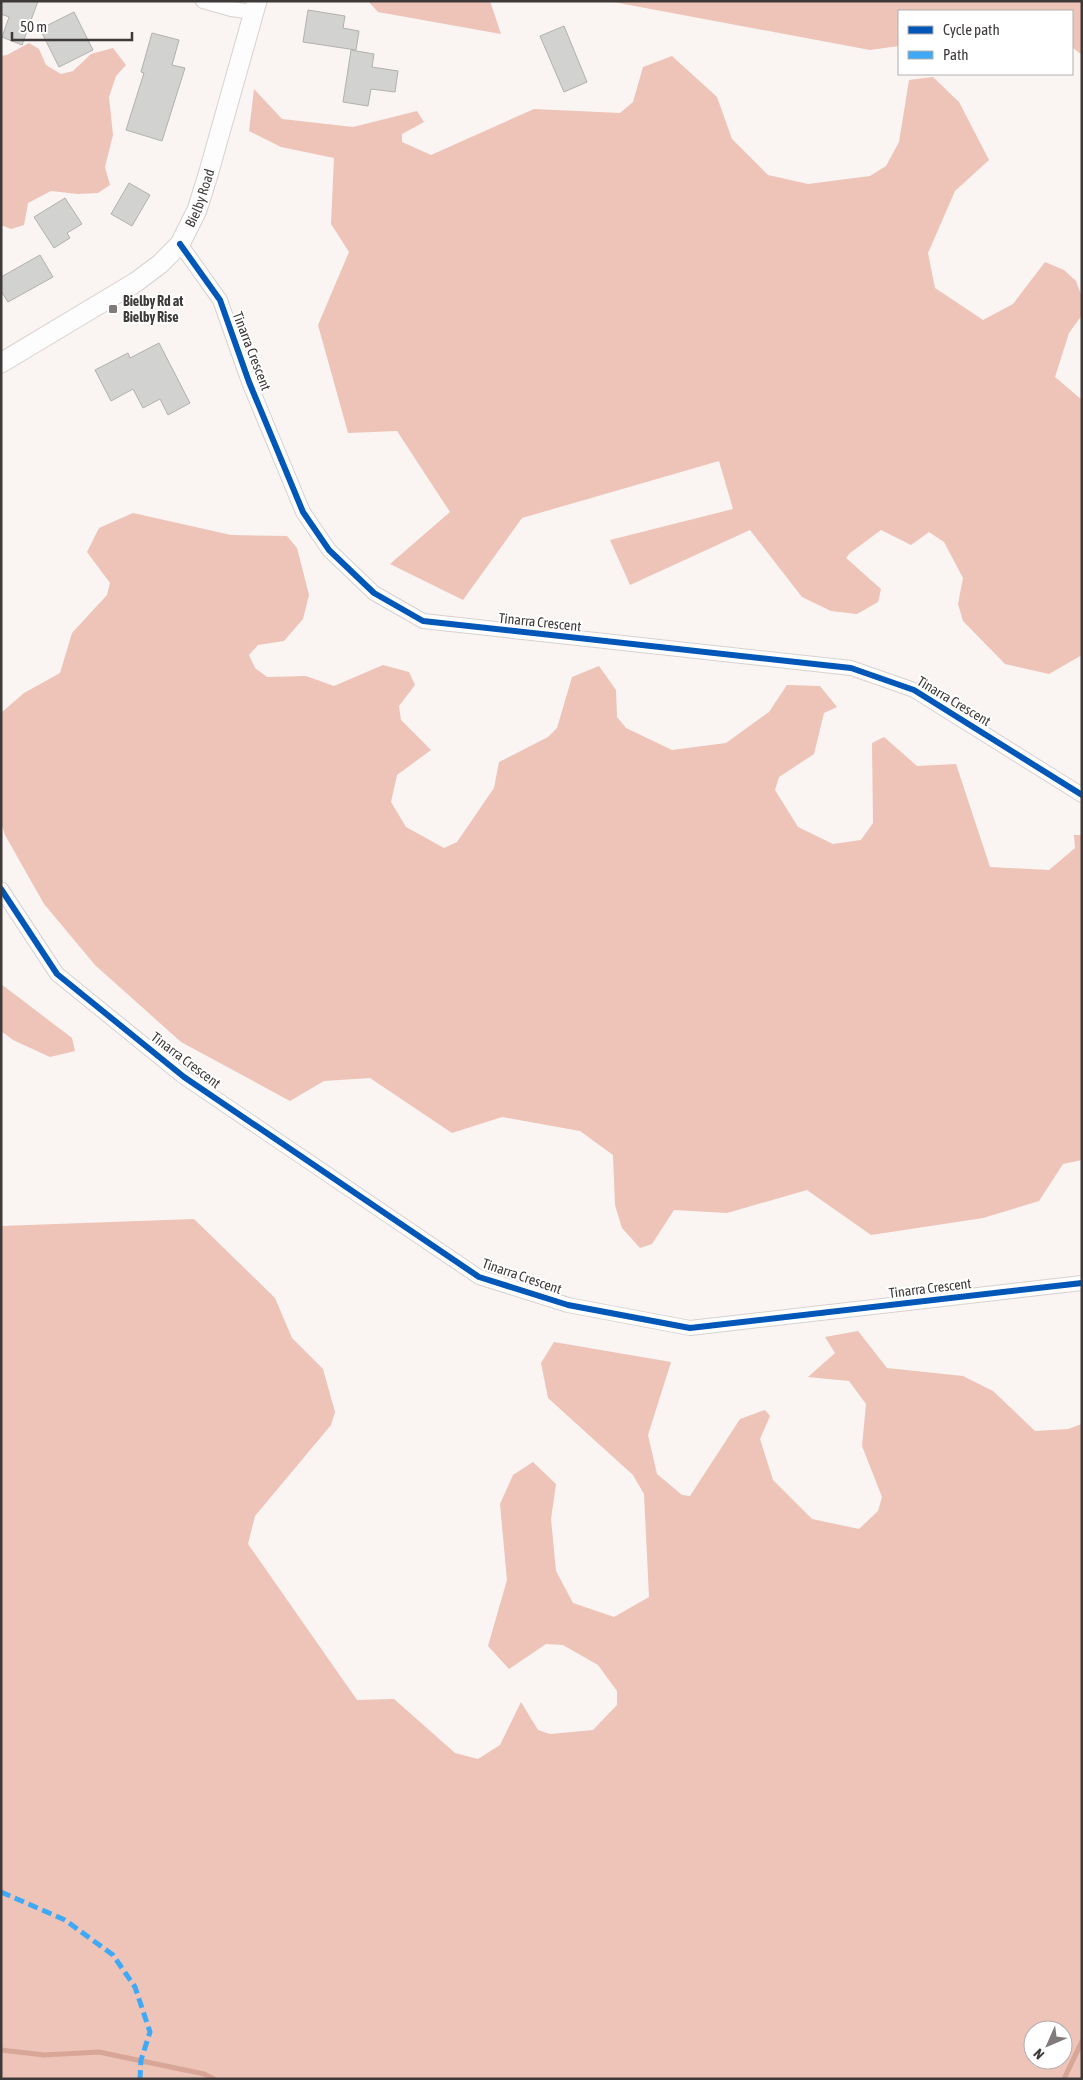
<svg xmlns="http://www.w3.org/2000/svg" width="1083" height="2080" font-family="'Asap Condensed',sans-serif">
<style>
.forest{fill:#edc4b7;fill-rule:evenodd}
.lines{fill:none;stroke-linecap:round;stroke-linejoin:round}
.stream{stroke:#d8a697;stroke-width:5}
.building{fill:#d2d2d0;stroke:#b1b1af}
.street-casing{stroke:#d7d2d0;stroke-width:16}
.secondary-casing{stroke:#d7d2d0;stroke-width:21}
.street{stroke:#fefdfd;stroke-width:14}
.secondary{stroke:#fefdfd;stroke-width:19}
.quiet{stroke:#3fa9f5;stroke-width:5;stroke-dasharray:10 5;stroke-linecap:butt}
.cycleway-casing{stroke:#fff;stroke-width:9}
.cycleway{stroke:#0057b8;stroke-width:6}
.poi-dot{fill:#807b7a;stroke:#fff;stroke-width:2}
.labels{text-anchor:middle;dominant-baseline:central;stroke-width:4;stroke-linejoin:round;paint-order:stroke}
.street-label{font-size:14px;fill:#3e3a39;stroke:#fff}
.poi-label{font-size:14px;font-weight:bold;fill:#3e3a39;stroke:#fff;text-anchor:start}
</style>
<rect width="100%" height="100%" fill="#faf4f2"/>
<!-- forest -->
<g class="forest">
<polygon points="368,1 490,1 501,34 378,12"/>
<polygon points="608,1 1082,1 1082,55 1072,47 1072,11 899,11 899,46 870,50"/>
<polygon points="29,43 39,49 46,65 61,74 73,71 91,54 113,48 126,65 116,76 109,97 113,135 105,167 110,185 98,193 78,194 51,191 28,203 24,225 11,229 1,225 1,56 7,55"/>
<polygon points="672,56 717,97 732,139 768,175 808,184 870,176 886,166 899,142 909,80 933,77 959,102 989,160 955,191 928,253 935,288 983,320 1013,304 1045,262 1064,270 1076,281 1082,297 1082,315 1069,333 1055,377 1082,400 1082,655 1049,674 1005,664 963,621 958,604 963,578 944,542 929,532 911,545 881,530 850,553 846,558 881,589 878,602 857,614 831,611 802,597 750,530 630,585 610,540 733,509 719,461 522,518 463,600 390,564 450,512 397,431 348,433 318,325 349,252 331,224 334,158 281,147 249,131 254,89 282,119 353,127 417,111 424,122 402,134 402,142 431,155 534,109 620,113 633,102 643,67"/>
<polygon points="133,513 231,535 287,536 297,548 309,595 303,619 284,641 258,645 249,655 255,668 267,677 306,676 334,686 383,665 409,672 415,685 399,706 401,720 431,750 397,775 391,802 406,827 444,848 457,842 494,788 499,762 548,737 557,728 572,677 599,666 616,690 617,717 626,728 672,750 726,743 769,712 787,685 820,686 837,707 824,713 814,754 779,777 775,790 798,827 833,844 861,840 873,823 872,743 884,737 917,766 956,764 990,867 1049,870 1075,848 1074,835 1082,835 1082,1160 1063,1164 1039,1201 983,1218 871,1235 807,1190 727,1213 674,1210 652,1244 640,1248 622,1228 615,1205 613,1155 580,1131 502,1117 452,1133 370,1078 324,1081 290,1101 181,1042 95,965 44,904 5,835 1,822 1,713 24,693 60,673 72,633 107,595 110,583 87,552 99,528"/>
<polygon points="1,984 72,1038 75,1051 50,1057 13,1040 1,1031"/>
<path d="M194 1219 275 1298 292 1338 323 1369 335 1412 331 1425 255 1516 248 1544 357 1700 394 1699 455 1753 478 1759 500 1745 521 1702 538 1730 550 1734 593 1730 617 1705V1691L598 1665 563 1645 546 1644 509 1669 488 1646 507 1580 500 1504 513 1475 533 1462 556 1484 551 1519 556 1571 573 1603 614 1617 649 1597 644 1494 633 1475 548 1398 541 1363 554 1342 671 1362 648 1435 657 1474 682 1495 690 1496 740 1419 765 1410 770 1416 760 1439 773 1480 812 1519 859 1529 878 1511 882 1497 862 1446 866 1404 849 1381 808 1377 835 1353 825 1337 858 1331 887 1368 963 1376 993 1391 1035 1431 1068 1429 1082 1424V2079H1V1226ZM1033 2030H1063V2060H1033Z"/>
</g>
<g class="lines">
<!-- stream -->
<g class="stream">
<polyline points="1,2050 44,2055 99,2052 204,2074 214,2079"/>
<polyline points="1064,2079 1082,2041"/>
</g>
</g>
<!-- building -->
<g class="building">
<polygon points="1,1 38,1 22,45 2,37 9,17 1,14"/>
<polygon points="308,10 345,16 343,28 359,31 356,50 303,42"/>
<polygon points="74,12 93,50 59,67 40,29"/>
<polygon points="564,26 587,82 564,92 540,36"/>
<polygon points="152,33 179,40 172,65 185,68 162,141 126,130 144,73 141,72"/>
<polygon points="351,50 374,54 372,67 398,71 395,92 371,89 368,106 343,102"/>
<polygon points="129,183 150,195 132,226 111,214"/>
<polygon points="65,198 82,224 67,233 70,238 54,248 34,217"/>
<polygon points="40,255 53,277 8,302 1,291 1,277"/>
<polygon points="159,343 190,403 168,415 160,399 143,408 133,389 111,401 95,370 128,353 130,358"/>
</g>
<g class="lines">
<defs>
<g id="street">
<polyline points="203,1 231,9 254,12"/>
<polyline points="180,244 220,300 249,382 303,512 329,550 374,593 423,621 851,668 914,690 1082,795"/>
<polyline points="1,889 57,974 184,1077 479,1277 568,1305 690,1328 1082,1283"/>
</g>
<g id="secondary">
<path id="s1" d="M1 363 136 282 160 264 180 244 197 210 208 175 257 1"/>
</g>
</defs>
<!-- street casing -->
<use href="#street" class="street-casing"/>
<!-- secondary casing -->
<use href="#secondary" class="secondary-casing"/>
<!-- street -->
<use href="#street" class="street"/>
<!-- secondary -->
<use href="#secondary" class="secondary"/>
<!-- quiet -->
<polyline class="quiet" points="1,1892 65,1920 113,1955 135,1987 150,2032 141,2060 140,2079"/>
<defs>
<g id="cycleway">
<polyline points="180,244 220,300 249,382 303,512 329,550 374,593 423,621 851,668 914,690 1082,795"/>
<polyline points="1,889 57,974 184,1077 479,1277 568,1305 690,1328 1082,1283"/>
</g>
</defs>
<!-- cycleway casing -->
<use href="#cycleway" class="cycleway-casing"/>
<!-- cycleway -->
<use href="#cycleway" class="cycleway"/>
</g>
<!-- markers -->
<rect class="poi-dot" x="108" y="304" width="10" height="10" rx="2.5"/>
<g class="labels">
<!-- street labels -->
<g class="street-label">
<text stroke="none"><textPath href="#s1" startOffset="266">Bielby Road</textPath></text>
<text transform="translate(252 351) rotate(69)">Tinarra Crescent</text>
<text transform="translate(540 622) rotate(6)">Tinarra Crescent</text>
<text transform="translate(954 701) rotate(31)">Tinarra Crescent</text>
<text transform="translate(186 1060) rotate(37)">Tinarra Crescent</text>
<text transform="translate(522 1276) rotate(19)">Tinarra Crescent</text>
<text transform="translate(930 1288) rotate(-7)">Tinarra Crescent</text>
</g>
<!-- poi labels -->
<g class="poi-label">
<text x="123" y="301">Bielby Rd at<tspan x="123" dy="16">Bielby Rise</tspan></text>
</g>
</g>
<!-- border -->
<rect width="1083" height="2080" fill="none" stroke="#3e3a39" stroke-width="5"/>
<!-- legend -->
<rect x="898" y="10" width="175" height="65" fill="#ffffff" stroke="#b2b0b0"/>
<rect x="908" y="26" width="25" height="8" fill="#0057b8" stroke="#b2b0b0"/>
<text x="943" y="35" font-size="15" fill="#3e3a39">Cycle path</text>
<rect x="908" y="51" width="25" height="8" fill="#3fa9f5" stroke="#b2b0b0"/>
<text x="943" y="60" font-size="15" fill="#3e3a39">Path</text>
<!-- north arrow -->
<g transform="translate(1048 2045) rotate(225)"><circle r="24" fill="#ffffff" stroke="#b2b0b0"/>
<path d="M0-4L9 19L0 12L-9 19Z" fill="#807b7a"/>
<text y="-8" font-size="14" font-weight="bold" text-anchor="middle" fill="#3e3a39">N</text>
</g>
<!-- scale -->
<path d="M12 32v8h120v-8" fill="none" stroke="#3e3a39" stroke-width="2.5"/>
<text x="20" y="32" font-size="15" fill="#3e3a39" stroke="#ffffff" stroke-width="4" paint-order="stroke">50 m</text>
</svg>
